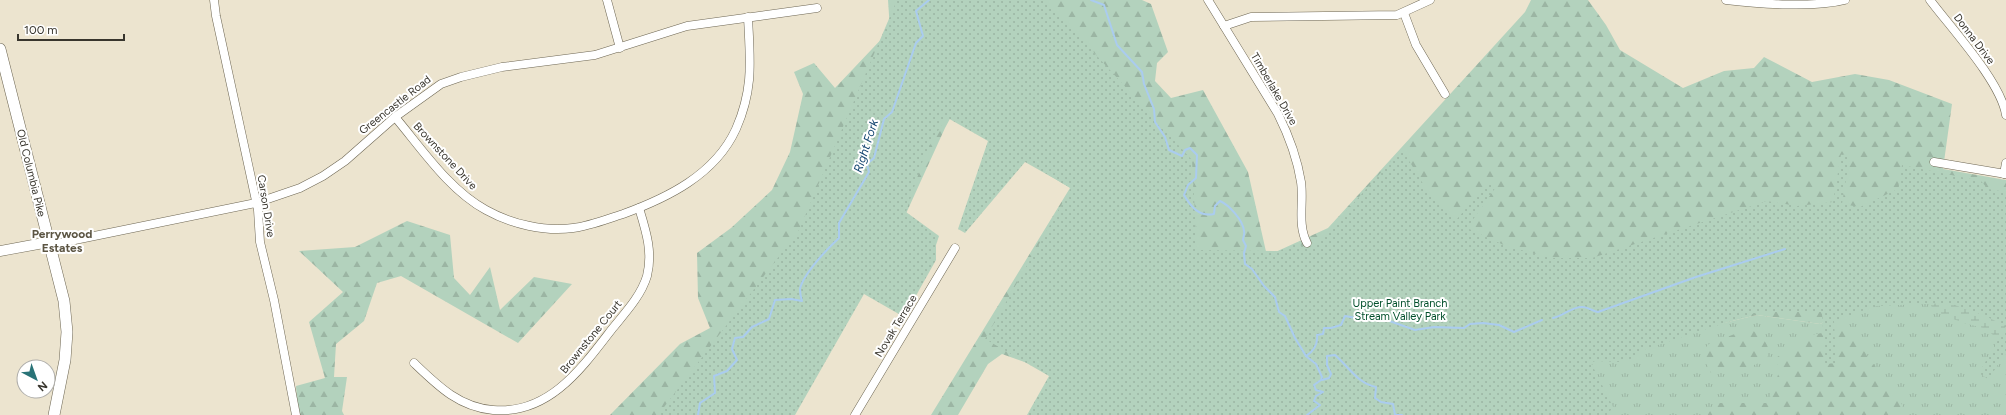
<svg xmlns="http://www.w3.org/2000/svg" width="2006" height="415" font-family="Figtree,sans-serif">
<style>
.grass{fill:url(#grass-tufts)}
.forest{fill:url(#forest-firs)}
.wetland{fill:url(#wetland-marsh)}
.park{fill:url(#park-dots)}
.lines{fill:none;stroke-linecap:round;stroke-linejoin:round}
.stream{stroke:#aaccef;stroke-width:2}
.minor-casing{stroke:#6d6653;stroke-width:9}
.tertiary-casing{stroke:#6d6653;stroke-width:11}
.secondary-casing{stroke:#6d6653;stroke-width:12}
.minor{stroke:#fff;stroke-width:8}
.tertiary{stroke:#fff;stroke-width:10}
.secondary{stroke:#fff;stroke-width:11}
.labels{text-anchor:middle;dominant-baseline:central;stroke-width:4;stroke-linejoin:round;paint-order:stroke}
.street-label{font-size:11px;fill:#38352d;stroke:#fff}
.park-label{font-size:11px;fill:#03502c;stroke:#fff}
.water-label{font-size:12px;font-style:italic;fill:#11436f;stroke:#fff}
.neighbourhood-label{font-size:12px;font-weight:bold;fill:#5c5543;stroke:#fff}
</style>
<defs>
<pattern id="grass-tufts" width="24" height="20" patternUnits="userSpaceOnUse"><rect width="24" height="20" fill="#b3d2bd"/><path d="M3 7l-1-3M5 7V3M7 7l1-3M15 17l-1-3M17 17v-4M19 17l1-3" fill="none" stroke="#9bb5a3"/></pattern>
<pattern id="forest-firs" width="22" height="20" patternUnits="userSpaceOnUse"><rect width="22" height="20" fill="#b3d2bd"/><path d="M5 1l3.5 6h-7zM16 11l3.5 6h-7z" fill="#9bb5a3"/></pattern>
<pattern id="wetland-marsh" width="20" height="14" patternUnits="userSpaceOnUse"><rect width="20" height="14" fill="#b3d2bd"/><path d="M1 5h8M5 5V1M11 12h8M15 12V8" fill="none" stroke="#9bb5a3"/></pattern>
<pattern id="park-dots" width="8" height="8" patternUnits="userSpaceOnUse"><rect width="8" height="8" fill="#b3d2bd"/><path d="M2 2h.1M6 6h.1" fill="none" stroke="#9bb5a3" stroke-width="1.8" stroke-linecap="round"/></pattern>
</defs>
<rect width="100%" height="100%" fill="#ece4cf"/>
<!-- grass -->
<polygon class="grass" points="2006,232 2006,415 1491,415 1611,350 1757,315 1820,324"/>
<!-- forest -->
<g class="forest">
<polygon points="888,0 1142,0 1151,4 1168,52 1157,63 1155,81 1171,98 1203,90 1248,172 1267,256 1328,228 1525,12 1531,0 1588,0 1606,25 1620,50 1683,88 1724,71 1754,68 1764,57 1812,82 1855,74 1889,80 1952,104 1943,169 2006,180 2006,232 1820,324 1757,315 1611,350 1050,371 1002,354 988,364 958,415 931,415 1070,188 1047,174 1069,128 988,48 945,128 904,218 868,285 789,415 610,415 680,344 710,328 698,298 697,253 731,228 772,190 790,152 803,94 794,72 814,63 835,88 890,30"/>
<polygon points="407,221 450,235 454,278 470,295 490,267 500,310 534,277 572,284 518,343 401,276 377,283 364,321 336,344 334,377 347,377 342,411 344,415 298,415 296,386 325,378 309,322 343,292 299,251 355,247"/>
<path d="M1750 328C1761 337 1774 345 1766 360L1744 369 1730 368 1711 373 1701 353 1709 344Z"/>
<polygon points="1848,328 1902,405 1905,415 1707,415 1715,403 1768,403 1779,372 1776,358 1806,336"/>
</g>
<!-- wetland -->
<polygon class="wetland" points="1928,294 2006,310 2006,346 2002,347 1992,334 1983,328 1964,323 1943,315 1923,300"/>
<!-- park -->
<g class="park">
<polygon points="897,0 1046,0 1192,160 1197,250 1279,251 1293,245 1315,246 1402,149 1428,192 1457,219 1489,181 1496,187 1467,228 1506,246 1551,258 1592,258 1767,201 1797,206 1833,202 1841,154 1850,156 1842,204 1860,207 1898,189 1902,165 1981,181 1988,189 2006,192 2006,326 1983,315 1949,303 1876,306 1834,321 1836,363 1825,364 1822,312 1758,312 1646,349 1639,352 1640,356 1620,362 1595,361 1591,363 1613,407 1607,415 1027,415 1049,376 985,339 1071,188 1025,162 965,233 958,229 988,141 946,117 925,154 906,212 939,236 936,245 936,260 904,317 864,294 795,415 658,415 799,230"/>
<polygon points="2006,326 2006,354 1988,379 1979,373"/>
</g>
<g class="lines">
<!-- stream -->
<g class="stream">
<path d="M1091 0 1104 5 1117 45 1142 72 1144 84 1154 109 1155 122 1165 137 1169 150 1182 156 1185 150 1190 148 1197 155 1196 178 1188 185 1184 195C1191 207 1199 217 1214 214L1215 206 1220 201C1229 205 1243 220 1244 231 1245 233 1243 238 1243 240L1246 246 1244 253 1245 264 1252 269 1264 286 1275 297 1279 312 1285 316 1295 338 1306 356 1316 364 1322 377 1321 380 1314 385 1316 390 1323 392 1316 396 1314 401 1320 405 1307 415"/>
<path d="M1553 318C1564 316 1572 306 1583 307 1587 307 1593 311 1598 312L1696 277 1785 249"/>
<path d="M1306 356C1314 351 1318 344 1317 335L1323 334 1324 328H1331L1341 325 1345 316 1356 318 1378 317 1415 330 1434 327 1464 328 1470 324 1483 323 1499 325 1514 332 1542 320"/>
<path d="M1322 380 1329 378 1331 374 1327 365V356L1335 355C1348 366 1358 384 1376 387L1375 398 1381 402 1393 404 1395 415H1402"/>
<path d="M698 415 700 403 715 393 714 376 727 371 737 360 732 349 735 338 743 337 752 327 769 319 775 300 791 299 802 301C801 298 800 292 800 289 803 274 828 248 839 238V223L869 172 867 164 874 158 884 119 892 112 916 43 923 36 916 11 929 0"/>
</g>
<defs>
<g id="minor">
<polyline points="214,0 216,16 258,210 260,242 274,300 296,415"/>
<polyline points="607,0 620,48"/>
<path d="M1208 0 1278 114C1289 136 1297 157 1301 182 1304 202 1297 224 1307 243"/>
<path d="M1726 0C1759 4 1814 8 1845 0"/>
<path d="M1930 0C1951 28 2001 82 2006 115"/>
<polyline points="1404,13 1416,45 1445,94"/>
<polyline points="1224,26 1251,17 1397,15 1430,0"/>
<path d="M395 117C422 149 449 190 486 210 511 224 545 232 573 228 590 226 607 219 623 214 667 198 715 175 736 129 754 88 750 60 748 17"/>
<polyline points="1934,162 2006,174"/>
<polyline points="2004,174 2006,163"/>
<polyline points="49,242 60,243 256,203 300,188 323,176 345,161 395,117 441,84 461,77 502,67 595,55 687,26 817,8"/>
<path d="M414 363C438 386 459 407 493 410 549 415 582 368 612 329 625 313 641 296 647 276 653 252 646 231 639 208"/>
<polyline points="855,415 955,248"/>
</g>
<polyline id="tertiary" points="0,251 49,242"/>
<polyline id="secondary" points="0,49 64,301 67,332 65,360 54,415"/>
</defs>
<!-- minor casing -->
<use href="#minor" class="minor-casing"/>
<!-- tertiary casing -->
<use href="#tertiary" class="tertiary-casing"/>
<!-- secondary casing -->
<use href="#secondary" class="secondary-casing"/>
<!-- minor -->
<use href="#minor" class="minor"/>
<!-- tertiary -->
<use href="#tertiary" class="tertiary"/>
<!-- secondary -->
<use href="#secondary" class="secondary"/>
</g>
<g class="labels">
<!-- street labels -->
<g class="street-label">
<text transform="translate(1974 39) rotate(53)">Donna Drive</text>
<text transform="translate(1274 89) rotate(60)">Timberlake Drive</text>
<text transform="translate(395 105) rotate(-38)">Greencastle Road</text>
<text transform="translate(445 156) rotate(47)">Brownstone Drive</text>
<text transform="translate(31 173) rotate(76)">Old Columbia Pike</text>
<text transform="translate(266 206) rotate(81)">Carson Drive</text>
<text transform="translate(896 326) rotate(-59)">Novak Terrace</text>
<text transform="translate(591 337) rotate(-51)">Brownstone Court</text>
</g>
<!-- park labels -->
<g class="park-label">
<text x="1400" y="303">Upper Paint Branch<tspan x="1400" dy="13">Stream Valley Park</tspan></text>
</g>
<!-- water labels -->
<g class="water-label">
<text transform="translate(866 146) rotate(-72)">Right Fork</text>
</g>
<!-- neighbourhood labels -->
<g class="neighbourhood-label">
<text x="62" y="234">Perrywood<tspan x="62" dy="14">Estates</tspan></text>
</g>
</g>
<!-- north arrow -->
<g transform="translate(36 379) rotate(139)"><circle r="19" fill="#ffffff" stroke="#afaeab"/>
<path d="M0-3L7 15L0 10L-7 15Z" fill="#297377"/>
<text y="-6" font-size="11" font-weight="bold" text-anchor="middle" fill="#38352d">N</text>
</g>
<!-- scale -->
<path d="M18 34v6h106v-6" fill="none" stroke="#38352d" stroke-width="2"/>
<text x="24" y="34" font-size="12" fill="#38352d" stroke="#ffffff" stroke-width="3" paint-order="stroke">100 m</text>
</svg>
